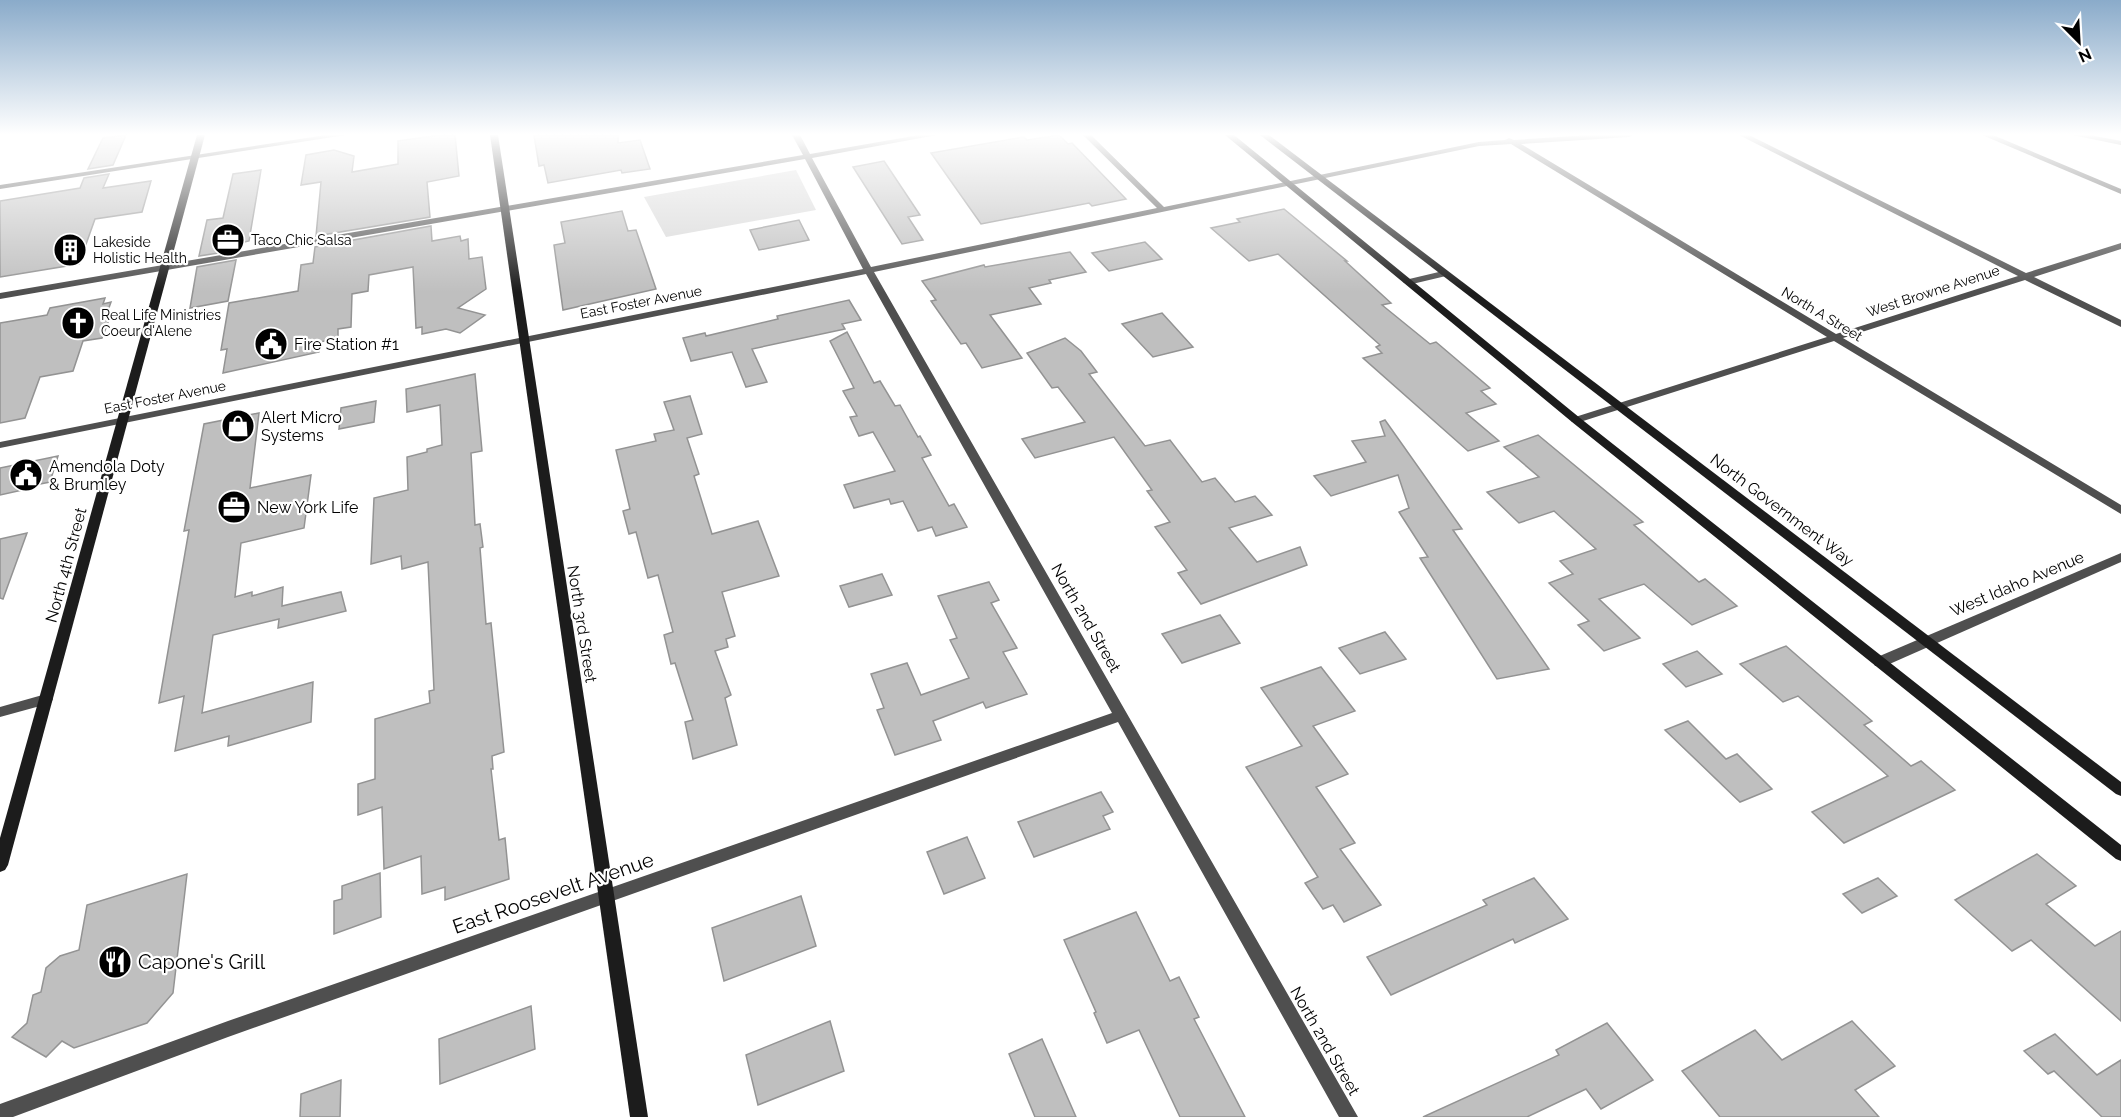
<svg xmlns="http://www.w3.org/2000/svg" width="2121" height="1117" font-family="Raleway,sans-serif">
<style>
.green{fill:#d6d6d6}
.building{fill:#bfbfbf;stroke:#939393;stroke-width:1.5}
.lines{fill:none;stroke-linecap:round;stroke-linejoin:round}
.street{fill:#4f4f4f;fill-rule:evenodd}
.secondary{fill:#1c1c1c;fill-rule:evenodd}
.labels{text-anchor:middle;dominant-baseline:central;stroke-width:4.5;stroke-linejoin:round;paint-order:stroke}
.far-poi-label{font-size:14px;fill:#000;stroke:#fff;text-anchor:start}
.far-street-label{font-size:14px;fill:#000;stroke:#fff}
.poi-label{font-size:16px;fill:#000;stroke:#fff;text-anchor:start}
.street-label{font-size:16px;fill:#000;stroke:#fff}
.near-street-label{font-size:20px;fill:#000;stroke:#fff}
.near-poi-label{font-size:20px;fill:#000;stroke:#fff;text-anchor:start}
</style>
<rect width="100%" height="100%" fill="#fff"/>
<!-- green -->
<polygon class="green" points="796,170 816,210 666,237 644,197"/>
<!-- building -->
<g class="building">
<polygon points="126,135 113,165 88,169 103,138"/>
<polygon points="440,135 455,135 459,176 427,182 430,217 316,236 321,182 301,185 306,155 334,150 354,156 352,172 398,164 398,141"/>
<polygon points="534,135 618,135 618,143 640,140 650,169 622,173 621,170 548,183 544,165 539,166"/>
<polygon points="1059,135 1068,144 1072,143 1126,199 1092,206 1089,203 981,224 931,153 1024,137 1027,140"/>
<polygon points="884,161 920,215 908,217 923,240 902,244 853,167"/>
<polygon points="261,170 249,241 240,243 238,250 199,256 207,220 223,218 233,174"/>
<polygon points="109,174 103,188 151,181 142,212 95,219 79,264 0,277 0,201 80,188 84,178"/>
<polygon points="1284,209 1347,261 1345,261 1391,303 1382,305 1430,344 1436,342 1490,388 1481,391 1496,404 1466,413 1499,441 1468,451 1363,358 1382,353 1376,347 1380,345 1278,254 1249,261 1211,228 1240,222 1237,219"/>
<polygon points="622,211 628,231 636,230 656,289 563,310 554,245 565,243 561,222"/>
<polygon points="799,220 809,240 759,250 750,230"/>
<polygon points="431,226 432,241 460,236 461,241 468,239 469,259 482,257 486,289 458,308 485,315 460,333 446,329 422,334 422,327 416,328 413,267 369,275 368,291 352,294 351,327 338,329 338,338 320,342 319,352 223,373 227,349 221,350 229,303 298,291 301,265 313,263 315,247"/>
<polygon points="1145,242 1162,259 1109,271 1092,253"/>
<polygon points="1070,252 1086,272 1049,280 1051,283 1029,288 1041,304 990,315 1022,358 982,368 966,343 961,344 931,301 936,300 922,281 984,265 985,267"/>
<polygon points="236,260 228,301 190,308 197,267"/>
<polygon points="105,298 103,304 111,302 106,316 111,315 102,338 83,341 73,371 40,377 25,418 0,423 0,323 47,315 50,308"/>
<polygon points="849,300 861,320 842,324 845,329 752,349 767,382 746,387 732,352 691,361 683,338 705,333 706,336 778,319 777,316"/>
<polygon points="1162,313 1193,347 1153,357 1122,324"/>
<polygon points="847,332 874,383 880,381 895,406 900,405 918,437 920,436 931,455 922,458 949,506 954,504 967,527 936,536 932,527 918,531 903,501 891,504 889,499 854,508 844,485 895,471 873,432 859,436 850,417 857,416 843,391 854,388 830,341"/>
<polygon points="1065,338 1081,351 1097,372 1089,374 1145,446 1170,440 1202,482 1215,478 1235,502 1255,496 1272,515 1229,528 1257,562 1300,547 1307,565 1201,604 1178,573 1187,570 1155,527 1170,522 1147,491 1152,490 1114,437 1035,458 1022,439 1085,422 1058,387 1052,388 1027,353"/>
<polygon points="475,374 482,451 471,453 475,525 480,524 483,547 480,548 486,624 491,623 504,752 492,756 493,769 491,769 499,840 505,838 509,879 445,900 445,887 422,894 421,856 384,869 382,807 358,815 358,784 375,779 375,719 430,703 429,691 434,690 428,562 402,569 401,556 371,564 374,498 408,490 407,457 427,452 427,449 442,445 440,405 407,412 406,389"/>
<polygon points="690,396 702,434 687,438 699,474 694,476 712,534 758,521 779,576 722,592 735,636 726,639 728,647 715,651 731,695 725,698 737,745 693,759 685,722 693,720 675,663 671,664 664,635 673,632 658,575 648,578 636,532 629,534 623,511 630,509 616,450 656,441 654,434 674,430 664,402"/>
<polygon points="376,401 374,422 339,429 341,408"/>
<polygon points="259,413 250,488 311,475 306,513 304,528 241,543 235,597 252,592 252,596 283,587 282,606 341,592 346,611 278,628 279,619 213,635 202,713 313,682 311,722 228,746 229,736 175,751 184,696 159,703 189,530 184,531 204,424"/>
<polygon points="1385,420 1462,529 1453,530 1549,669 1497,679 1420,558 1428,557 1399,512 1409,508 1398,475 1331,496 1314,476 1366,462 1352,441 1385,436 1380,422"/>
<polygon points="1538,435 1643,522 1634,525 1699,582 1705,579 1737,606 1692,625 1644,584 1599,599 1640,638 1604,651 1578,625 1589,621 1549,583 1573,574 1560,561 1596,549 1554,511 1519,523 1487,492 1539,477 1504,447"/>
<polygon points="58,456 50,482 35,485 36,487 0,495 0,468"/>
<polygon points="27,533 3,599 0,598 0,539"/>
<polygon points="882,574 892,595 849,607 840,586"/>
<polygon points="989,582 999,600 991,603 1017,648 1003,652 1027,694 986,708 983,702 933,721 941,740 895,755 877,710 884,708 871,674 907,663 921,695 969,678 950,640 957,638 938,596"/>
<polygon points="1220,615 1240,643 1182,663 1162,634"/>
<polygon points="1385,632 1406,659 1360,674 1339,648"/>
<polygon points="1786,646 1872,721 1864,725 1911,766 1921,761 1955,790 1844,843 1812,812 1888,776 1798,696 1783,702 1740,664"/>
<polygon points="1697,651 1722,674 1686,687 1663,664"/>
<polygon points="1321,667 1355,711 1313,726 1348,774 1316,787 1355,843 1340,849 1381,905 1344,922 1333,905 1323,909 1305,883 1318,877 1246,767 1302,746 1261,688"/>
<polygon points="1688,721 1726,759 1737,754 1772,789 1740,802 1665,730"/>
<polygon points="1101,792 1113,812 1103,816 1110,829 1034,857 1018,822"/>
<polygon points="967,837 985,878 944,894 927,852"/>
<polygon points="2037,854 2076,886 2046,904 2095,946 2121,931 2121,1021 2031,940 2012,951 1955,900"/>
<polygon points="380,873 381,917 334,934 334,901 342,899 342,886"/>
<polygon points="187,874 173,993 147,1023 74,1048 62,1041 46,1057 12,1037 27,1023 33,995 41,992 46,968 60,956 79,950 87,905"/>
<polygon points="1534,878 1568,919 1515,943 1513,939 1391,995 1367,957 1487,905 1483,900"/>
<polygon points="1878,878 1897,896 1862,913 1843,894"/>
<polygon points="801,896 816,946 724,981 712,928"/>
<polygon points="1136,912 1170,981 1179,977 1199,1017 1194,1019 1245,1117 1180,1117 1139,1030 1107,1043 1094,1013 1096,1012 1064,940"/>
<polygon points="531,1006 535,1049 440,1084 439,1039"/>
<polygon points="830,1021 844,1071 758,1105 746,1055"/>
<polygon points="1852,1021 1895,1066 1855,1090 1879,1117 1720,1117 1682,1071 1755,1030 1782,1060"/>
<polygon points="1607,1023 1653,1080 1601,1109 1586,1089 1527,1117 1423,1117 1559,1055 1556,1050"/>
<polygon points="2055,1034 2097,1075 2121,1060 2121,1117 2102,1117 2054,1071 2048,1074 2024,1051"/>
<polygon points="1042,1039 1076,1117 1035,1117 1009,1054"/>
<polygon points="341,1080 340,1117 300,1117 301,1094"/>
</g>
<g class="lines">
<!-- street -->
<g class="street">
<polygon points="326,135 346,135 0,189 0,185"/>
<polygon points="792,135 800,135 810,154 919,135 937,135 812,158 871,267 1157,208 1083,135 1091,135 1164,207 1479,142 1505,140 1509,138 1514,140 1589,135 1633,135 1629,137 1521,144 1836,334 2018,276 1739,135 1749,135 2026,273 2121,243 2121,249 2034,277 2121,320 2121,327 2025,280 1843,338 2121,505 2121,514 1834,341 1580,422 1572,422 1571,420 1572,418 1827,337 1511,144 1479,146 874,272 1358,1117 1339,1117 1118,722 228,1037 13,1117 0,1117 0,1104 228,1021 1112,713 866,274 0,448 0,442 863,269 805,159 0,299 0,293 803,155"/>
<polygon points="1982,135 1993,135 2121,189 2121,194"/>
<polygon points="2072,135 2090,135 2121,141 2121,145"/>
<polygon points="1443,271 1446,272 1446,276 1408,285 1403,282 1405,280"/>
<polygon points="2121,553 2121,562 1885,666 1875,666 1873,662 1875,658"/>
<polygon points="46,694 51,695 53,699 51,703 0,717 0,707"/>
</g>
<!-- secondary -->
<g class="secondary">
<polygon points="197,135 205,135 8,865 5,870 0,872 0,838"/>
<polygon points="490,135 498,135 648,1117 630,1117"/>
<polygon points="1225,135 1234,135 1580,418 2121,845 2121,861 2116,859 1572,422"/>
<polygon points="1260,135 1269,135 2121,782 2121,796 2116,794"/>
</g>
</g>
<!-- sky -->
<linearGradient id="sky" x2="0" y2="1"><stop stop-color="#8aabca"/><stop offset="0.46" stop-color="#fff"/><stop offset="1" stop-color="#fff" stop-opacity="0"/></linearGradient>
<rect width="2121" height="292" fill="url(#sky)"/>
<!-- icons -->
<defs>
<symbol id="office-disc" viewBox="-11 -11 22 22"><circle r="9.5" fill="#000" stroke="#fff"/><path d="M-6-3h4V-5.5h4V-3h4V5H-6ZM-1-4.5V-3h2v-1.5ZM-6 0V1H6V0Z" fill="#fff"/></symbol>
<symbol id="building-disc" viewBox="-11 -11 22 22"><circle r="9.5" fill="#000" stroke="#fff"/><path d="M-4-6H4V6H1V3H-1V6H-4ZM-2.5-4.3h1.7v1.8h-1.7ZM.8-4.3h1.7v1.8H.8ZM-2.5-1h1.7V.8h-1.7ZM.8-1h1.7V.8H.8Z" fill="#fff"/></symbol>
<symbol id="church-disc" viewBox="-11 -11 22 22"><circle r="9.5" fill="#000" stroke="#fff"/><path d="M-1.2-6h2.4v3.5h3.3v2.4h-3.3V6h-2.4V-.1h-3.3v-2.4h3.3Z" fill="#fff"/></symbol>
<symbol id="civic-disc" viewBox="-11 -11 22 22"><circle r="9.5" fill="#000" stroke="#fff"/><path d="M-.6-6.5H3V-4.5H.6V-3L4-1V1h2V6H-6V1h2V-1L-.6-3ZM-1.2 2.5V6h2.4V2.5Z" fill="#fff"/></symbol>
<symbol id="shop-disc" viewBox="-11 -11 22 22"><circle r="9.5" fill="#000" stroke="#fff"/><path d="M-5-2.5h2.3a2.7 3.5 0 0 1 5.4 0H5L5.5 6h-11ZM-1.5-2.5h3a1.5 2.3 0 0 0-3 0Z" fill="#fff"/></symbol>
<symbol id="restaurant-disc" viewBox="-11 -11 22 22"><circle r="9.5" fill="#000" stroke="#fff"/><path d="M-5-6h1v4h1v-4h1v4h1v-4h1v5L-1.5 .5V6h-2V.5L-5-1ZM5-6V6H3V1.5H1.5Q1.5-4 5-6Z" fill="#fff"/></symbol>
</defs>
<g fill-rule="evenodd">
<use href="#office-disc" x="209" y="221" width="38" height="38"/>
<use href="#building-disc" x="51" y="231" width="38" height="38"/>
<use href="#church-disc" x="59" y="304" width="38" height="38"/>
<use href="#civic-disc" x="252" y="325" width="38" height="38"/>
<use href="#shop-disc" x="219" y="407" width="38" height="38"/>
<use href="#civic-disc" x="7" y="456" width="38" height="38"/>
<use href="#office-disc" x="215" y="488" width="38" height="38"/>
<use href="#restaurant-disc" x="96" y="943" width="38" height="38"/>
</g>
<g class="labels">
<!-- far-poi labels -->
<g class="far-poi-label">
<text x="251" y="240">Taco Chic Salsa</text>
<text x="93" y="242">Lakeside<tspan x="93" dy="16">Holistic Health</tspan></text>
<text x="101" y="315">Real Life Ministries<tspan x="101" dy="16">Coeur d'Alene</tspan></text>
</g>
<!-- far-street labels -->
<g class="far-street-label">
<text transform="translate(1933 291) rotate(-18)">West Browne Avenue</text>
<text transform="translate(641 302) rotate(-11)">East Foster Avenue</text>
<text transform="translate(1822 314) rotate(31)">North A Street</text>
<text transform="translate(165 397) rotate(-11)">East Foster Avenue</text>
</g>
<!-- poi labels -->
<g class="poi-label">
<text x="294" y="344">Fire Station #1</text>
<text x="261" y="417">Alert Micro<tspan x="261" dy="18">Systems</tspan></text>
<text x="49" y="466">Amendola Doty<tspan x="49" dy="18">&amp; Brumley</tspan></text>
<text x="257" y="507">New York Life</text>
</g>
<!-- street labels -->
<g class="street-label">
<text transform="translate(1782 510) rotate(37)">North Government Way</text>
<text transform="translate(66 565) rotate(-75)">North 4th Street</text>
<text transform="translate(2017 584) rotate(-23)">West Idaho Avenue</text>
<text transform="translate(1086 618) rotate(60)">North 2nd Street</text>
<text transform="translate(582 624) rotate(81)">North 3rd Street</text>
<text transform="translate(1325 1041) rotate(60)">North 2nd Street</text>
</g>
<!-- near-street labels -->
<g class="near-street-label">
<text transform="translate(553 893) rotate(-19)">East Roosevelt Avenue</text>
</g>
<!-- near-poi labels -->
<g class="near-poi-label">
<text x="138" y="962">Capone's Grill</text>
</g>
</g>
<!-- north arrow -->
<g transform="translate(2079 42) rotate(156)" stroke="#ffffff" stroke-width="4.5" paint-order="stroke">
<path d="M0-4.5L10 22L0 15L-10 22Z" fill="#000000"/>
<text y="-9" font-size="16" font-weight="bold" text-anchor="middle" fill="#000000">N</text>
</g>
</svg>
